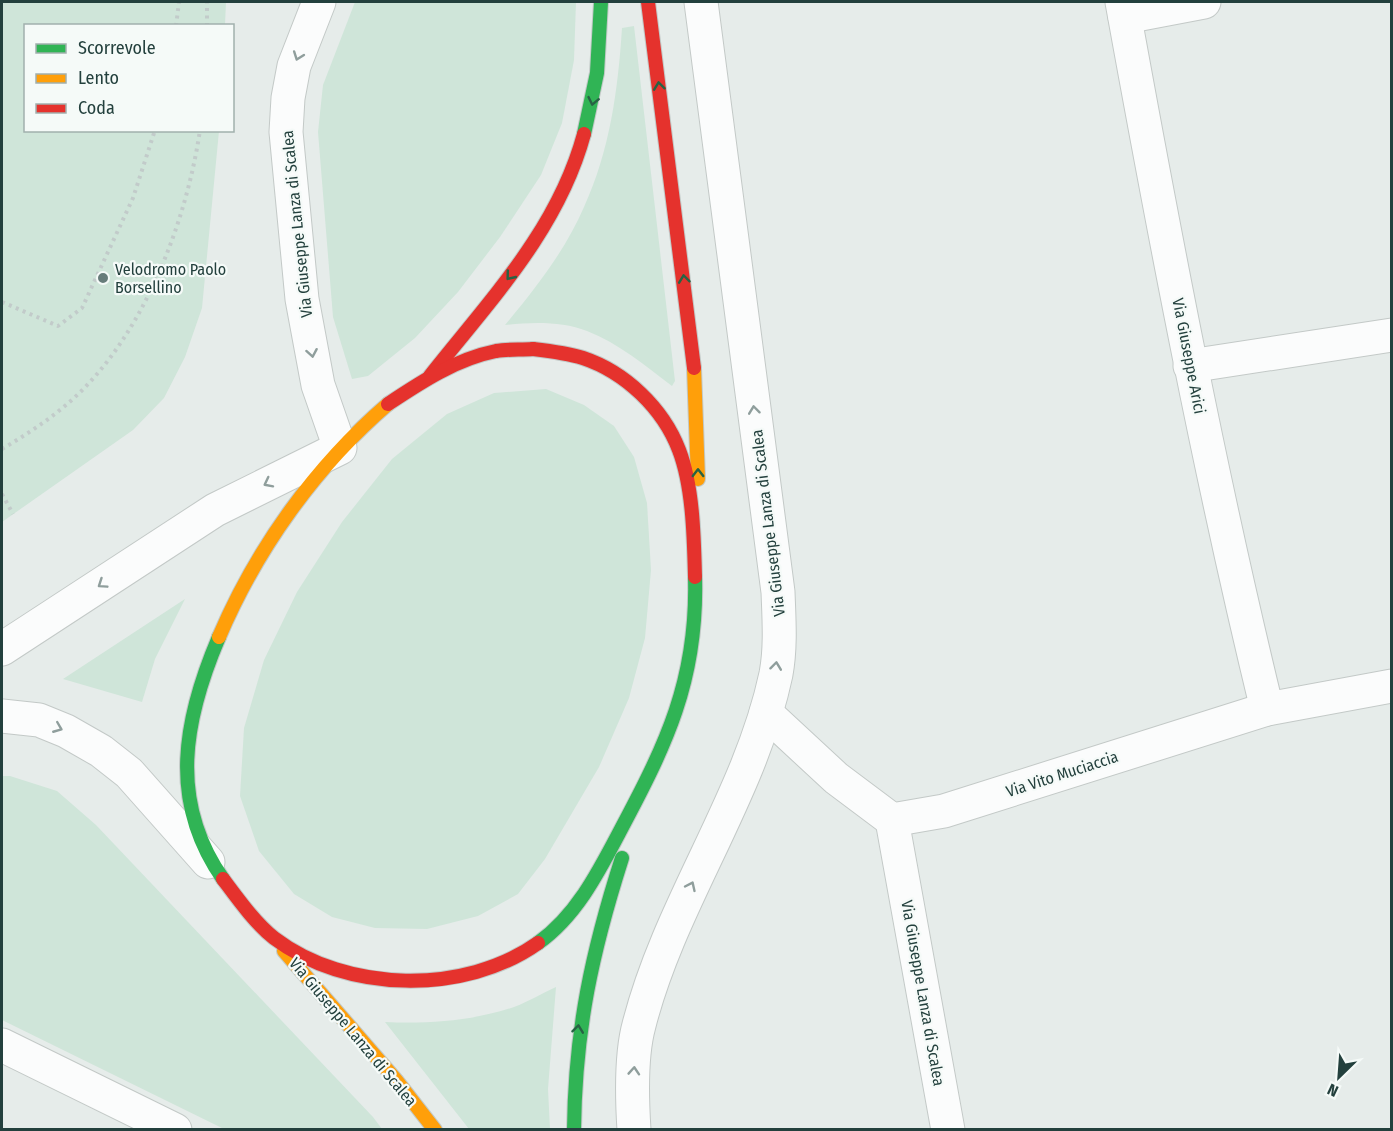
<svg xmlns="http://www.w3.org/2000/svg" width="1393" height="1131" font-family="'Fira Sans Condensed',sans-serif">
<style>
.green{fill:#cfe5d9}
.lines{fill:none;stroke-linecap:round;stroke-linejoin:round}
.street-casing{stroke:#c3c9c7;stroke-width:35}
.fast-casing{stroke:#c2c9c7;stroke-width:16}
.slow-casing{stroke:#c2c9c7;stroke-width:16}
.jam-casing{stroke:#c2c9c7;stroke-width:16}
.path{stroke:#c2cbca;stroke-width:4;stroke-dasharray:3 4.5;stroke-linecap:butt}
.street{stroke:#fbfcfc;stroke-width:33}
.fast{stroke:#30b455;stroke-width:14}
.slow{stroke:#ff9f0a;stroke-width:14}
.jam{stroke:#e5322d;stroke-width:14}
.oneway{stroke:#8f9e9c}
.oneway2{stroke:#276344}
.poi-dot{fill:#677c7a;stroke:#f5faf8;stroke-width:2}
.labels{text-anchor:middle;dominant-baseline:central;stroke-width:4.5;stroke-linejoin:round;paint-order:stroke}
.street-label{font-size:16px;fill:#23403d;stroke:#f5faf8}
.poi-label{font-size:16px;fill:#23403d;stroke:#f5faf8;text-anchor:start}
</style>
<rect width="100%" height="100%" fill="#e6ecea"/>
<!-- green -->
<g class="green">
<polygon points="2,2 226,2 225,25 26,26 26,130 219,131 202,308 185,357 164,398 133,430 2,522"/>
<polygon points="355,2 576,2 574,60 562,123 541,175 500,237 458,292 415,338 368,376 352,379 333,317 318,132 323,85"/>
<path d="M634 26 675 381 672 386C646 366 618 343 587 331 562 321 531 322 505 325 535 289 565 251 584 207 610 150 618 90 622 28Z"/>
<polygon points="546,389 584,405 614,426 634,457 647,503 651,570 645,638 629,698 599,767 545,859 518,894 478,916 427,929 375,928 332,917 294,894 259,851 240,796 244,728 264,660 297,592 342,522 392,459 447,414 494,393"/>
<polygon points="185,599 155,659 142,702 63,679"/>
<polygon points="2,776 10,776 57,791 96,825 373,1117 382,1129 224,1129 2,1020"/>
<path d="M556 987 548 1089 550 1129H469L385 1022C427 1024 473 1021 514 1007 528 1002 542 993 556 987Z"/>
</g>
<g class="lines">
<defs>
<g id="street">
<path d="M1122 2C1165 239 1210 475 1267 709"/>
<polyline points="1125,17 1204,2"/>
<polyline points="1190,366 1392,335"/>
<polyline points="2,649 215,510 340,448 318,385 302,299 286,132 288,98 294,66 319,2"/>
<polyline points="766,713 836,778 892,820 944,811 1267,709 1392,686"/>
<polyline points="2,716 39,720 66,731 101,751 129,773 208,862"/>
<polyline points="892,820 948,1130"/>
<polyline points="2,1045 175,1130"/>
<path d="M634 1130C632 1099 631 1054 639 1025 670 903 750 797 776 674 781 647 779 619 778 592L701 2"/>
</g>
<g id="fast">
<polyline points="584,134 597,73 601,2"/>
<path d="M219 637C184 719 168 801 223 879"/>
<path d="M538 943C576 916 598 873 619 833 666 745 698 680 695 577"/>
<path d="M574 1130C575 1030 592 952 622 858"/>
</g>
<g id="slow">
<polyline points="694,368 698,479"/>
<path d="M219 637C257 548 315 467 388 404"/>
<polyline points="284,951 396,1080 435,1130"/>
</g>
<g id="jam">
<polyline points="648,2 694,368"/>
<path d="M533 349C550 351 567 353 583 358 625 372 663 408 679 450 693 486 694 538 695 577"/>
<path d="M430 376C490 300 558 230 584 134"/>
<path d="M388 404C421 382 456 359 496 351 508 349 521 350 533 349"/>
<path d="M223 879C238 899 255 923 274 938 346 993 465 995 538 943"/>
</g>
</defs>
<!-- street casing -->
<use href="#street" class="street-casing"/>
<!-- fast casing -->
<use href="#fast" class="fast-casing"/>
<!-- slow casing -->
<use href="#slow" class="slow-casing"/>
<!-- jam casing -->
<use href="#jam" class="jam-casing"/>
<!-- path -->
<g class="path">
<polyline points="176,26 179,2"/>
<polyline points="207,26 207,2"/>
<polyline points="2,302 58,326 82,308 133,198 155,130"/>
<path d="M2 449C24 436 46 422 66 405 141 342 186 225 200 130"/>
<polyline points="2,494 13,514"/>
</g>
<!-- street -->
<use href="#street" class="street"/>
<!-- fast -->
<use href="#fast" class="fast"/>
<!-- slow -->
<use href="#slow" class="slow"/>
<!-- jam -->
<use href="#jam" class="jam"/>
</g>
<!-- one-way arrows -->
<defs><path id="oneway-chevron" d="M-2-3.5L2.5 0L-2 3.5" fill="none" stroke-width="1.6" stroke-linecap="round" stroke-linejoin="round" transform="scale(1.5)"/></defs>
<g class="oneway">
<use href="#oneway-chevron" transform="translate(298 56) rotate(110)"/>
<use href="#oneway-chevron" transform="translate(312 353) rotate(80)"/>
<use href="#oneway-chevron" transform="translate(754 410) rotate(-97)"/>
<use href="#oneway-chevron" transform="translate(268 483) rotate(153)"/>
<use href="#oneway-chevron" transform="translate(102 584) rotate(146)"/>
<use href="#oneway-chevron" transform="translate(776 666) rotate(-83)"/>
<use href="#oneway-chevron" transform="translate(58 728) rotate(22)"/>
<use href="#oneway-chevron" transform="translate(691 886) rotate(-65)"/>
<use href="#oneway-chevron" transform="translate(634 1071) rotate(-86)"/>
</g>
<g class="oneway2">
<use href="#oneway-chevron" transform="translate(659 86) rotate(-97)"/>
<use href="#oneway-chevron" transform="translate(593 101) rotate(102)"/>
<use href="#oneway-chevron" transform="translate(510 276) rotate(129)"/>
<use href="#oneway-chevron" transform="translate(684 279) rotate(-97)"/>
<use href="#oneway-chevron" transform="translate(698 473) rotate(-90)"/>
<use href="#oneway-chevron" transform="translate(578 1029) rotate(-83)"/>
</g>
<!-- markers -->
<circle class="poi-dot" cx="103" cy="278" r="6"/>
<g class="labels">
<!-- street labels -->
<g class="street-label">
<text transform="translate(297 224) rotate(-96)">Via Giuseppe Lanza di Scalea</text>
<text transform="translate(1189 356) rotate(79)">Via Giuseppe Arici</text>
<text transform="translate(768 523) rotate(-97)">Via Giuseppe Lanza di Scalea</text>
<text transform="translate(1062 774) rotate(-18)">Via Vito Muciaccia</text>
<text transform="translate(923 993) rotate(80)">Via Giuseppe Lanza di Scalea</text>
<text transform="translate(353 1032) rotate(50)">Via Giuseppe Lanza di Scalea</text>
</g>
<!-- poi labels -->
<g class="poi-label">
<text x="115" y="269">Velodromo Paolo<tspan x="115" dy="18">Borsellino</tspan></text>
</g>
</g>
<!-- border -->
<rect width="1393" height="1131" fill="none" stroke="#23403d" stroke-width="6"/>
<!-- legend -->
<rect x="24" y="24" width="210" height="108" fill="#f5faf8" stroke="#a1b0ad" stroke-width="1.5"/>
<rect x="36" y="44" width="30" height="9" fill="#30b455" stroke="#a1b0ad" stroke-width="1.5"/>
<text x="78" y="54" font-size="18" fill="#23403d">Scorrevole</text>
<rect x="36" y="74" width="30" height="9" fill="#ff9f0a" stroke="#a1b0ad" stroke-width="1.5"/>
<text x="78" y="84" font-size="18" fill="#23403d">Lento</text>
<rect x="36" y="104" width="30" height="9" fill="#e5322d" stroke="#a1b0ad" stroke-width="1.5"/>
<text x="78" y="114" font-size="18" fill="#23403d">Coda</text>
<!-- north arrow -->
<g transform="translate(1339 1077) rotate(205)" stroke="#f5faf8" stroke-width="4.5" paint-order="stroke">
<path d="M0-4.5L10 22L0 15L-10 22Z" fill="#23403d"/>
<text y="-9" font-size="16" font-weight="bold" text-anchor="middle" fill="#23403d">N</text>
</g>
</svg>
